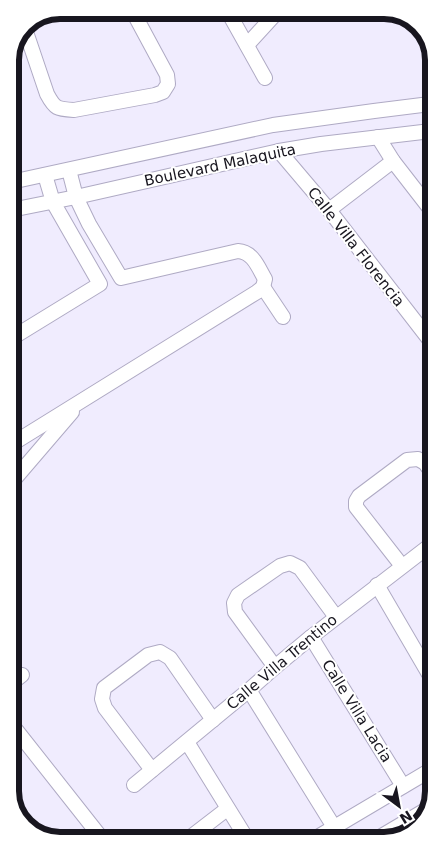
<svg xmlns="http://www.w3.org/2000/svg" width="444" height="851" font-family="'DejaVu Sans',sans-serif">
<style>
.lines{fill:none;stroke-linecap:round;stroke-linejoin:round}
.street-casing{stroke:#afaac4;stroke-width:16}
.street{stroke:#fff;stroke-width:14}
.labels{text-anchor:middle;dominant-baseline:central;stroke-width:4;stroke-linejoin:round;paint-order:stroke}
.street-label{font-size:15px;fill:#18161f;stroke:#fff}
.rim{fill:none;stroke:#18161f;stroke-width:6}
</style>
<rect width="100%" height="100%" fill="#f0ecfe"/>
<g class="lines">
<defs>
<g id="street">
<polyline points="227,10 265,78"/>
<path d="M24 26 47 94C55 109 57 109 74 110L155 95 163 92 168 84 167 75 132 10"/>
<polyline points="247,45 279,10"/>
<polyline points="378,137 393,161 431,210"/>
<polyline points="279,151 329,210 432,343"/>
<polyline points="11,182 273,125 374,111 430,104"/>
<polyline points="11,210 76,197 279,151 321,144 431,131"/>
<polyline points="329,210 393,161"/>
<polyline points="263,287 283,317"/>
<polyline points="12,338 100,284 53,202 45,175"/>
<path d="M12 444 257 292 263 287 265 279C258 267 253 252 238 251L121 278 89 224 76 197 69 170"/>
<polyline points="12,482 72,412"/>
<polyline points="402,566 356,507 356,501 359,496 407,460 418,459 425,463 432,473"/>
<polyline points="377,585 433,681"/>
<polyline points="311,637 403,786"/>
<polyline points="275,667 235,612 234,603 238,595 280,566 290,563 300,568 336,617"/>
<polyline points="13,682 22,675"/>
<polyline points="249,690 334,827"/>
<polyline points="13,726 103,840"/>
<polyline points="187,742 247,839"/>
<polyline points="152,770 105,708 102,699 104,688 148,655 160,652 170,658 213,720"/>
<polyline points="134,785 249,690 275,667 311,637 433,543"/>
<polyline points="380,837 429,808"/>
<polyline points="316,838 434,768"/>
<polyline points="188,839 227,809"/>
</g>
</defs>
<!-- street casing -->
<use href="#street" class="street-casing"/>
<!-- street -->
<use href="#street" class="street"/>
</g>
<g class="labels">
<!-- street labels -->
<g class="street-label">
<text transform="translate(220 165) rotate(-12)">Boulevard Malaquita</text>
<text transform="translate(356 247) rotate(52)">Calle Villa Florencia</text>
<text transform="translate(282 662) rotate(-40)">Calle Villa Trentino</text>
<text transform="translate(357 711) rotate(58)">Calle Villa Lacia</text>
</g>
</g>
<!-- crop -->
<path d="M0 0H444V851H0ZM60 19H384A41 41 0 0 1 425 60V791A41 41 0 0 1 384 832H60A41 41 0 0 1 19 791V60A41 41 0 0 1 60 19Z" fill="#fff" fill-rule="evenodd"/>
<path class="rim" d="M60 19H384A41 41 0 0 1 425 60V791A41 41 0 0 1 384 832H60A41 41 0 0 1 19 791V60A41 41 0 0 1 60 19Z"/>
<!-- north arrow -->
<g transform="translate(399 806) rotate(148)" stroke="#ffffff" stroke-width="4" paint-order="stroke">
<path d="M0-4L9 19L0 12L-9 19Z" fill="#18161f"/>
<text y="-8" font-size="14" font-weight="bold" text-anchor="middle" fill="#18161f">N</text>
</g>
</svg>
